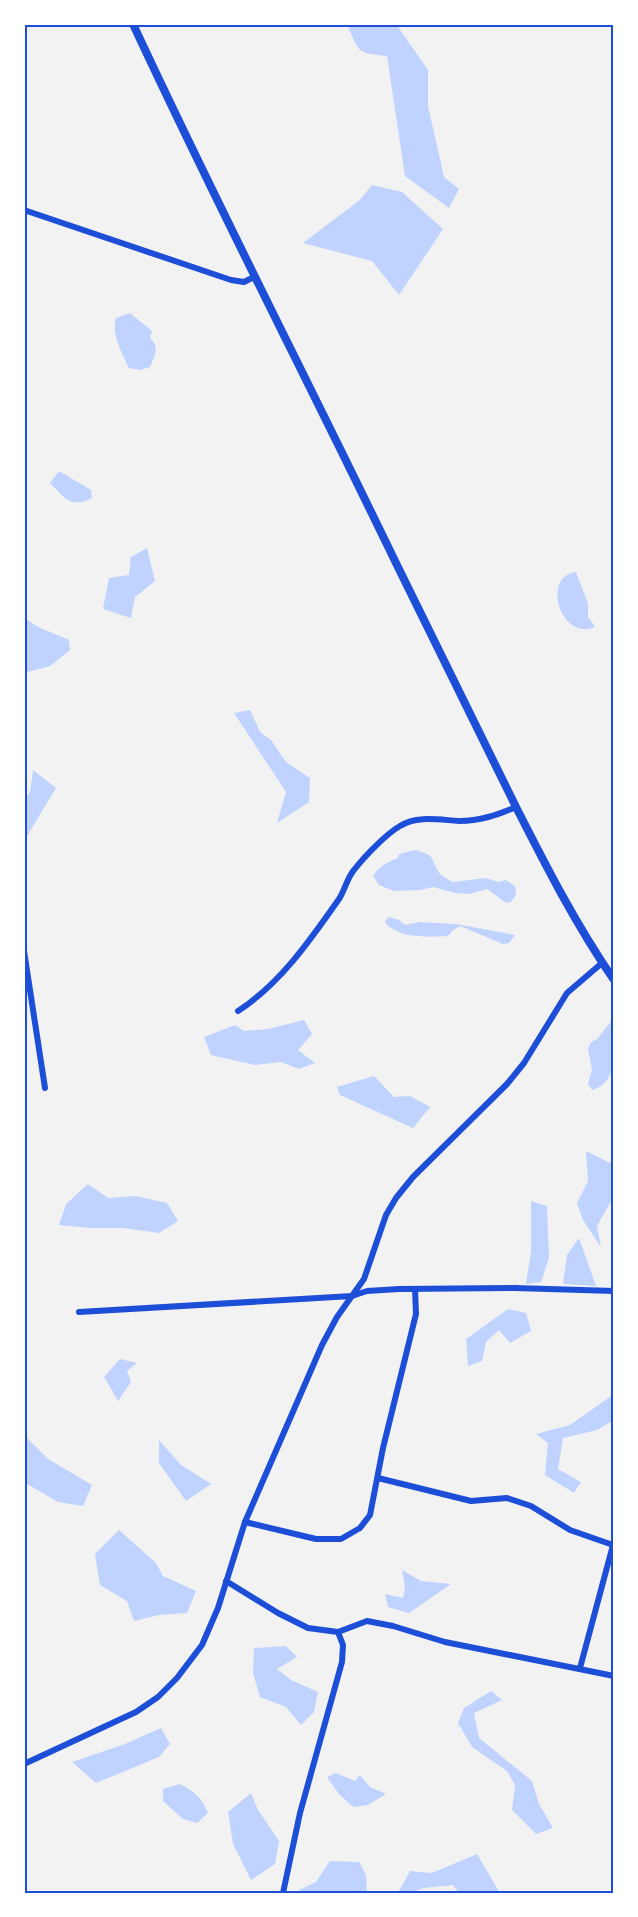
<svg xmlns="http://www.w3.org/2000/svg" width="638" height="1917" font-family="Arial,sans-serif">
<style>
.water{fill:#bfd3fe}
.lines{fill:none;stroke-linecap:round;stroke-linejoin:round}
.minor{stroke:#1d4ed8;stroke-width:6}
.secondary{stroke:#1d4ed8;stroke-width:8}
.neatline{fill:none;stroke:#1d4ed8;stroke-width:2}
</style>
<rect width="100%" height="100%" fill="#f2f2f2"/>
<!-- water -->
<g class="water">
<path d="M347 24H396L428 70V106L444 177 459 189 449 208 405 176 387 56C356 53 359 52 347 24Z"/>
<polygon points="372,185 402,192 443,229 399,295 372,261 303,243 360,200"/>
<path d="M130 313 152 331 150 338C160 347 155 356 150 367L140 370 129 368C122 352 111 335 116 318Z"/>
<path d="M59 471 91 490 92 498C70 509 65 498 50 483Z"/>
<polygon points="147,548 155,581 135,597 131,618 103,609 109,578 129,575 131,557"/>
<path d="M576 572 588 604V617L595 627C562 642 540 577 576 572Z"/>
<polygon points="24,618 40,628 69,640 70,650 50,666 24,673"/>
<polygon points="250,710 260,732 271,740 286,762 310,778 309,802 277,823 286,792 234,713"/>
<polygon points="33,770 56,788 24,841 24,801 30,792"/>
<path d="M415 850C435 856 429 854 438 871 441 877 448 879 453 882L486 878 498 882 506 880 515 886 516 895 511 902 506 903 487 889 470 894 455 893 433 887 421 890 394 891 379 885 373 876C379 866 388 862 398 858L399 854Z"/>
<path d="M388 917 399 920 405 925 419 922 456 924 515 935 509 943 503 944 460 926 453 930 448 936C429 937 398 939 385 922Z"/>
<path d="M614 1018C614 1040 621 1083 592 1090L588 1084 592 1070 588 1049 591 1042 597 1039Z"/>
<polygon points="304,1020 312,1034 298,1050 315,1063 299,1069 281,1062 255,1065 211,1055 204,1037 235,1025 244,1031 268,1029"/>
<polygon points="374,1076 394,1097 410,1096 430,1107 413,1128 340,1095 337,1087"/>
<polygon points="586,1151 608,1162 614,1163 614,1199 612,1199 597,1226 601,1247 583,1220 577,1203 588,1181"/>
<polygon points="88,1184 108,1198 136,1196 167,1203 178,1221 159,1233 123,1228 90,1228 59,1225 66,1204"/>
<polygon points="531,1201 547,1206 549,1258 541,1282 526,1284 531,1252"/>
<polygon points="579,1238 596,1286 563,1284 567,1255"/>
<polygon points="508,1309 526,1313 531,1331 510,1343 499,1330 486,1342 482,1361 468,1366 466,1339"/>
<polygon points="120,1359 137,1363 127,1371 131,1382 118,1401 104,1377"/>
<polygon points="614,1394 614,1420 597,1430 563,1438 558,1469 581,1482 574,1493 545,1475 548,1443 536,1434 570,1425"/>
<polygon points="24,1435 48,1459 92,1485 83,1506 58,1502 24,1482"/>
<polygon points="159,1440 181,1465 211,1484 186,1501 159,1463"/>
<polygon points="119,1530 156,1563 163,1576 196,1591 187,1613 159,1615 134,1621 127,1601 100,1585 95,1554"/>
<polygon points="402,1570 421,1581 451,1584 409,1613 388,1607 385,1594 403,1598 405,1587"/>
<polygon points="286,1646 297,1657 277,1669 291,1680 318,1692 314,1712 301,1725 286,1707 260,1697 253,1673 254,1648"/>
<polygon points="491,1691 502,1700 474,1713 479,1738 532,1781 539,1804 553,1828 536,1834 512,1810 515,1785 507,1771 472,1747 458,1723 464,1708"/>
<polygon points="161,1728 170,1744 159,1757 96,1783 72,1762 125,1744"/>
<polygon points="336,1773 355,1781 360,1775 370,1787 386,1794 368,1805 353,1807 339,1794 327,1777"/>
<path d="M180 1784C194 1791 202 1798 208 1813L197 1823 183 1819 163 1801V1789Z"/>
<polygon points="251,1793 258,1810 279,1841 275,1864 251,1880 233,1844 228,1812"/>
<polygon points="477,1854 500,1893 459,1893 453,1885 424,1888 410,1893 398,1893 410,1871 432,1873"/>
<polygon points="330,1861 359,1862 366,1875 367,1893 305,1893 299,1890 316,1882"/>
</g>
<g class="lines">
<!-- minor -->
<g class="minor">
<polyline points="24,210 231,280 244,282 254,277"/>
<polyline points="24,951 45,1088"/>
<path d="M238 1011C280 984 311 939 339 899 345 890 347 878 354 870 364 857 386 834 400 826 417 815 440 820 459 821 480 821 497 815 516 807"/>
<polyline points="79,1312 352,1296 367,1291 399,1289 515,1288 614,1291"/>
<polyline points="378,1478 471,1501 507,1498 531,1506 570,1530 613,1545 580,1668"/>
<polyline points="245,1522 316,1539 341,1539 360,1528 370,1515 383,1448 416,1314 415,1289"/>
<polyline points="226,1581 278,1613 308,1628 338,1632 367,1621 393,1626 445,1642 614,1676"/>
<polyline points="24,1764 136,1712 158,1697 177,1678 202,1645 218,1608 245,1522 322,1345 337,1317 364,1279 386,1215 396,1198 413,1177 507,1084 524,1063 567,993 602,963"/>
<polyline points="283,1893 300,1813 342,1662 343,1645 338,1632"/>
</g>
<!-- secondary -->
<path class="secondary" d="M133 24C217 205 308 381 395 561 435 643 475 725 516 807 546 866 576 925 614 980"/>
</g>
<!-- border -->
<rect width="638" height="1917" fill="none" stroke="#ffffff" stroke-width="51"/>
<rect x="26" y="26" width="586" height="1866" class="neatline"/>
</svg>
